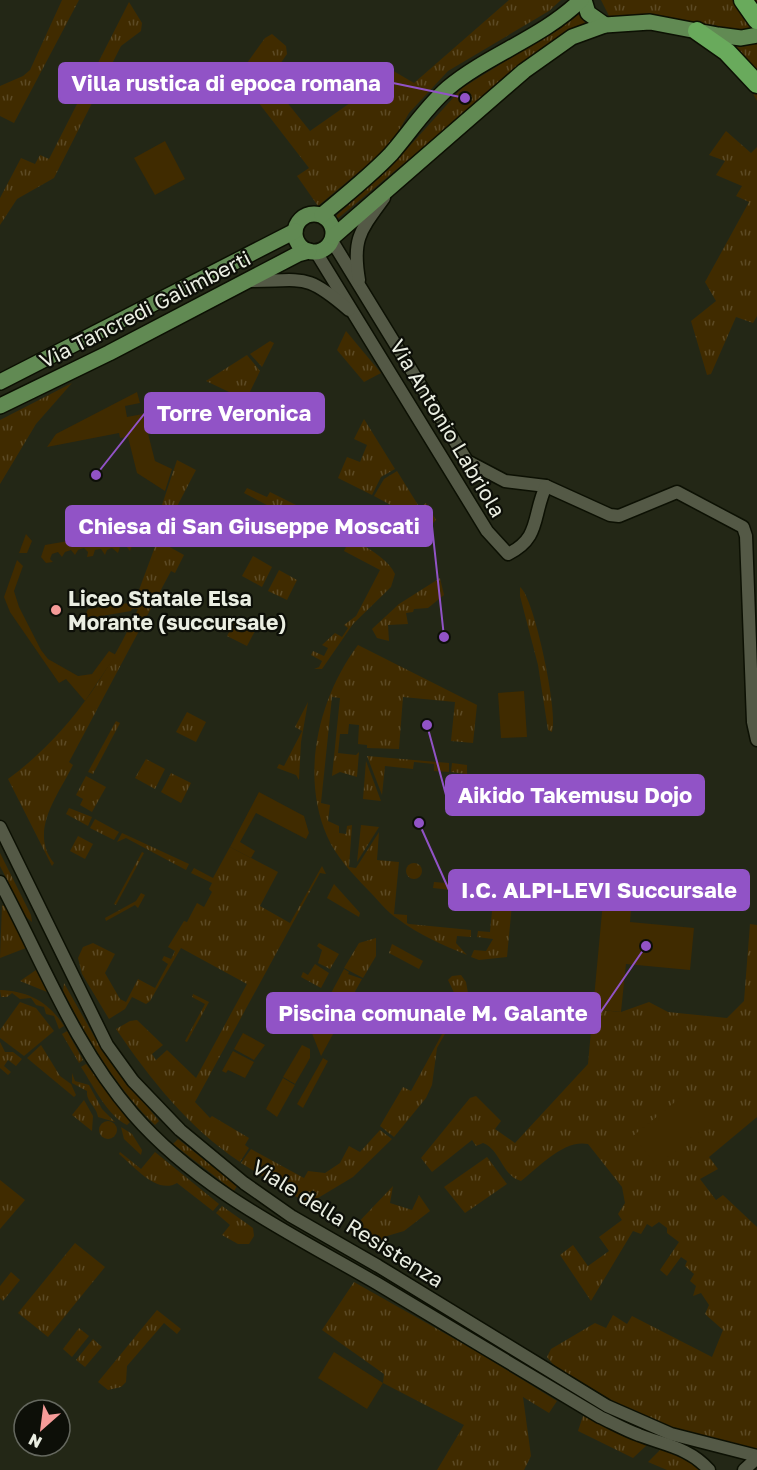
<svg xmlns="http://www.w3.org/2000/svg" width="757" height="1470" font-family="'Golos Text',sans-serif">
<style>
.grass{fill:url(#grass-tufts)}
.green{fill:#402b00}
.lines{fill:none;stroke-linecap:round;stroke-linejoin:round}
.minor-casing{stroke:#0c1003;stroke-width:15}
.major-casing{stroke:#0c1003;stroke-width:18}
.highway-casing{stroke:#0c1003;stroke-width:21}
.minor{stroke:#545946;stroke-width:12}
.major{stroke:#618a53;stroke-width:15}
.highway{stroke:#69aa5c;stroke-width:18}
.poi-dot{fill:#f59b98;stroke:#0d0f08;stroke-width:2}
.labels{text-anchor:middle;dominant-baseline:central;stroke-width:4.5;stroke-linejoin:round;paint-order:stroke}
.street-label{font-size:21px;fill:#eaeee2;stroke:#0d0f08}
.poi-label{font-size:21px;font-weight:bold;fill:#eaeee2;stroke:#0d0f08;text-anchor:start}
.leader{fill:none;stroke:#9153c6;stroke-width:2}
.callout-dot{fill:#9153c6;stroke:#0d0f08;stroke-width:2}
.callout{fill:#9153c6;stroke:#9153c6;stroke-width:2}
.callout-label{font-size:22px;text-anchor:middle;font-weight:bold;fill:#fff}
</style>
<defs>
<pattern id="grass-tufts" width="24" height="20" patternUnits="userSpaceOnUse" patternTransform="scale(1.5)"><rect width="24" height="20" fill="#402b00"/><path d="M3 7l-1-3M5 7V3M7 7l1-3M15 17l-1-3M17 17v-4M19 17l1-3" fill="none" stroke="#5c4a25"/></pattern>
</defs>
<rect width="100%" height="100%" fill="#232716"/>
<!-- grass -->
<g class="grass">
<polygon points="62,0 79,0 14,123 0,116 0,86 23,76 30,70"/>
<polygon points="509,0 561,0 549,11 448,71 409,113 390,146 318,206 297,176 309,168 245,85 242,70 265,38 272,34 286,46 287,54 269,80 310,131 350,103 356,103 390,69 414,83"/>
<polygon points="601,0 757,0 757,101 716,25 609,16"/>
<polygon points="129,2 142,23 141,31 121,46 54,178 17,199 0,225 0,198 21,158 35,164 40,155 49,159"/>
<polygon points="578,13 586,24 567,31 541,49 336,220 337,215 388,170 462,88 559,28"/>
<polygon points="726,131 751,153 757,147 757,316 753,323 736,317 711,374 707,375 691,321 716,301 705,282 749,202 736,196 742,186 716,175 725,161 709,155"/>
<polygon points="346,331 381,373 364,382 337,350"/>
<polygon points="270,341 274,343 262,367 250,354"/>
<polygon points="247,355 260,371 246,400 206,381"/>
<polygon points="72,383 36,424 0,484 0,420"/>
<polygon points="364,419 395,469 381,477 372,495 338,478 347,457 360,462 367,445 354,439"/>
<path d="M177 460 196 470 170 520 174 528 166 545 184 555 175 573 171 571 69 762 73 765C59 794 28 831 54 863L52 866 8 779C67 736 108 675 138 609H132L156 544 158 517Z"/>
<polygon points="397,471 418,505 411,516 374,496 384,479"/>
<path d="M247 488 267 497 270 492 306 510 303 516C328 529 384 549 395 574L391 587 353 624 322 669H314L319 667 322 661 311 655 313 651 324 656 328 648 322 645 335 633 342 637 348 628 344 625 356 616 380 570 344 551 346 547 244 493Z"/>
<polygon points="426,503 436,520 424,532 409,523 413,518 422,523 426,517 417,511"/>
<polygon points="253,556 272,567 262,587 242,576"/>
<polygon points="279,570 297,580 287,600 268,591"/>
<polygon points="440,578 444,595 428,608 414,609 413,612 406,613 408,624 388,625 389,641 377,638 372,629 399,604"/>
<path d="M520 587C534 596 559 715 552 732L548 730 538 665 520 596Z"/>
<polygon points="237,617 257,627 247,646 227,636"/>
<path d="M358 645 477 705 473 743 451 741 455 702 403 697 399 749 367 748V745L358 744 359 725 349 724 348 734H340L338 753 356 755 359 752 357 777 340 772 332 776 340 698 332 697 321 803 330 805 328 821 339 826V833L346 834 347 826 352 825 349 867 356 868 379 832 377 860 399 862 394 914 407 915V923L409 924 471 930V937L457 936 456 943 467 955C443 945 419 935 398 919 387 912 378 900 368 890 353 874 336 857 327 836 300 774 319 697 358 645Z"/>
<polygon points="308,702 301,742 299,780 296,775 277,768 279,764 284,766 302,731 295,727"/>
<polygon points="187,712 206,722 196,742 176,732"/>
<polygon points="116,721 120,723 93,774 88,772"/>
<polygon points="367,756 449,763 449,772 434,771 434,764 414,762 413,769 385,766 382,795"/>
<polygon points="146,759 165,769 155,789 135,778"/>
<polygon points="366,761 381,801 363,799"/>
<polygon points="452,763 467,765 467,774 451,772"/>
<polygon points="171,773 191,783 181,803 161,792"/>
<polygon points="86,776 106,787 92,812 80,805 83,799 76,795"/>
<polygon points="69,808 92,817 88,826 66,814"/>
<polygon points="95,819 119,832 114,840 90,828"/>
<polygon points="361,825 379,827 357,862"/>
<polygon points="122,833 189,864 186,870 126,838 117,842"/>
<polygon points="78,836 93,844 85,859 70,851"/>
<path d="M230 847 278 872 260 906 290 923 322 866 326 874 320 873 195 1102 210 1118 212 1116 249 1138 245 1145 249 1148 240 1162C189 1128 150 1079 116 1029L130 1021 137 1020 163 1045 152 1054 156 1060 167 1050 196 1078 247 984 181 948 150 1001 146 1004 132 997 125 1009 109 1019 82 974 78 958 83 947 93 943 115 954 105 973 120 999 126 1002 138 979 155 988 168 964 162 960 164 956 171 959 175 951 168 947 184 921 187 922 197 903 204 907 212 892 209 889 212 883 191 873 194 868 213 878Z"/>
<polygon points="142,852 144,853 116,905 114,904"/>
<polygon points="0,853 31,915 32,922 26,917 0,866"/>
<circle cx="414" cy="871" r="8"/>
<polygon points="434,882 470,885 469,892 433,888"/>
<polygon points="334,884 360,913 359,917 327,898"/>
<polygon points="141,893 145,895 138,908 135,905 106,921 105,918 136,901"/>
<polygon points="493,901 512,904 507,957 479,960 471,957 474,950 486,951 493,939 477,937 478,931 490,932"/>
<polygon points="2,905 6,907 26,948 0,958"/>
<path d="M750 924 757 925V1117L709 1157 718 1169 700 1179 716 1200 723 1195 757 1227V1449C698 1441 584 1406 547 1357L551 1349 595 1323 606 1328 613 1315 627 1324 632 1316 712 1357 723 1330 705 1314 709 1305 701 1293 693 1296 696 1286 690 1281 694 1274 685 1266 687 1261 681 1257 667 1276 660 1270 679 1242 667 1233V1228L659 1222 652 1227 647 1224 641 1234 633 1231 591 1301 560 1255 573 1245 588 1266 609 1251 599 1237 622 1220 618 1214 625 1203 622 1187 588 1144C564 1139 539 1167 521 1181 503 1177 500 1149 483 1143L476 1146 472 1140 432 1172 421 1158 470 1098 476 1096 501 1121 495 1129 515 1143 588 1064 593 1009 621 1012 649 1002 668 1012 727 1018 744 1001Z"/>
<polygon points="376,938 376,956 363,978 344,968 359,943"/>
<polygon points="319,943 339,954 330,969 318,963 322,950 317,946"/>
<polygon points="392,944 423,961 419,969 389,953"/>
<polygon points="315,964 329,973 321,988 301,977 303,972 308,975"/>
<polygon points="344,969 349,972 348,974 362,979 347,1006 341,1008 331,1003 329,997"/>
<polygon points="36,970 47,992 20,981"/>
<polygon points="461,975 466,982 468,993 437,1048 432,1085 426,1098 394,1137 380,1126 403,1087 411,1091 459,1003 448,980 452,976"/>
<path d="M64 983 103 1052 159 1121 155 1125C115 1087 88 1039 63 991Z"/>
<path d="M0 990C28 991 49 1002 64 1026L59 1029 54 1016 46 1014 44 1007 36 1005 31 998 20 999 12 993 7 997H1Z"/>
<polygon points="193,994 209,1002 187,1042 185,1041 205,1004 192,997"/>
<polygon points="20,1002 36,1008 54,1031 24,1056 0,1038 0,1030"/>
<polygon points="67,1031 83,1060 79,1063 62,1034"/>
<polygon points="0,1042 5,1052 13,1052 22,1059 16,1066 8,1060 4,1066 11,1072 8,1075 0,1068"/>
<polygon points="41,1045 60,1076 71,1084 76,1095 74,1097 27,1058"/>
<path d="M86 1064 130 1122 127 1125C107 1115 94 1087 81 1067Z"/>
<path d="M72 1073 75 1081 89 1085 102 1109 115 1122 98 1117C97 1107 86 1102 87 1091L72 1083Z"/>
<polygon points="84,1100 93,1116 92,1131 72,1115"/>
<circle cx="108" cy="1130" r="9"/>
<polygon points="121,1127 132,1134 142,1150 141,1155 124,1139"/>
<polygon points="380,1130 392,1139 353,1177 308,1204 241,1163 251,1149 304,1178 308,1171 325,1173 340,1163 349,1146 360,1152"/>
<polygon points="178,1139 237,1186 234,1191 173,1144"/>
<path d="M120 1152 141 1169 155 1152 219 1204 213 1211 177 1183C157 1195 134 1166 119 1154Z"/>
<polygon points="487,1157 507,1184 465,1213 444,1187"/>
<polygon points="0,1180 25,1200 0,1229"/>
<polygon points="393,1186 390,1203 412,1210 419,1195 430,1211 404,1231 387,1236 380,1253 351,1233 353,1228"/>
<polygon points="222,1206 253,1228 254,1236 249,1244 238,1244 222,1235 230,1225 216,1213"/>
<polygon points="75,1243 105,1267 48,1337 18,1313"/>
<polygon points="11,1272 20,1280 3,1301 0,1298 0,1286"/>
<polygon points="354,1282 476,1351 557,1401 549,1413 523,1397 531,1456 524,1470 437,1470 464,1425 383,1383 384,1374 322,1330"/>
<polygon points="157,1310 181,1329 177,1334 164,1323 127,1366 126,1382 121,1387 108,1390 98,1382"/>
<polygon points="79,1328 89,1336 72,1357 63,1349"/>
<polygon points="93,1339 102,1347 85,1367 76,1360"/>
<polygon points="583,1416 647,1445 633,1458 578,1431"/>
<polygon points="661,1449 692,1460 702,1470 667,1470 648,1462"/>
</g>
<!-- green -->
<g class="green">
<polygon points="165,141 185,179 155,195 134,158"/>
<polygon points="137,392 140,403 125,406 127,417 143,414 155,461 172,469 165,491 137,473 128,437 120,438 119,433 47,447 56,434"/>
<polygon points="114,533 123,536 132,546 130,551 126,546 120,547 118,553 112,548 107,550 105,555 101,549 95,550 93,556 87,557 88,552 84,548 78,550 75,555 71,550 65,552 62,557 58,552 52,554 50,559 53,562 46,563 41,557 45,545"/>
<polygon points="26,534 32,541 27,553 19,553"/>
<polygon points="17,560 23,566 14,591 19,607 41,650 48,659 78,676 92,674 109,651 116,655 85,701 66,679 59,683 10,612 4,597"/>
<polygon points="135,602 131,611 90,618 85,616 88,609"/>
<polygon points="524,691 527,737 501,738 498,693"/>
<polygon points="259,792 304,816 309,833 306,839 256,813 240,842 255,851 251,858 230,847"/>
<polygon points="605,880 633,883 630,922 694,928 690,970 626,964 621,1012 593,1009"/>
<polygon points="323,1007 343,1016 321,1056 311,1031"/>
<polygon points="243,1033 265,1045 254,1060 234,1049"/>
<polygon points="302,1045 310,1049 310,1058 295,1084 283,1077"/>
<polygon points="233,1051 254,1062 245,1078 228,1070 226,1073 222,1071"/>
<polygon points="323,1058 328,1061 303,1108 297,1104"/>
<polygon points="283,1078 295,1085 277,1117 266,1109"/>
<polygon points="685,1094 709,1123 657,1166 633,1136"/>
<polygon points="334,1352 383,1383 367,1409 318,1378"/>
</g>
<g class="lines">
<defs>
<g id="minor">
<polyline points="332,241 467,461 505,481 546,486 610,515 619,516 677,492 743,527 746,536 753,722 757,740"/>
<path d="M316 252 487 531 508 554C541 538 532 516 546 486"/>
<path d="M359 280C352 239 360 231 384 198"/>
<path d="M250 281C304 281 305 272 349 310"/>
<polyline points="0,827 107,1045 133,1081 180,1130 244,1183 291,1216 378,1266 607,1406 671,1434 757,1456"/>
<path d="M0 882C42 960 74 1046 133 1114 199 1190 292 1234 378 1284 452 1328 526 1373 600 1417 613 1423 625 1430 639 1435 665 1445 690 1448 709 1470"/>
<polyline points="744,1470 757,1458"/>
</g>
<g id="major">
<polyline points="584,0 588,13 605,25"/>
<circle cx="314" cy="233" r="19"/>
<path d="M322 215C346 195 370 176 391 154 410 132 426 107 448 88 489 54 542 38 581 0"/>
<polyline points="333,237 524,71 572,37 605,25 650,22 718,35 741,38 757,35"/>
<polyline points="0,382 295,231"/>
<polyline points="0,406 109,353 298,254 309,251"/>
</g>
<g id="highway">
<polyline points="743,0 757,20"/>
<polyline points="697,31 727,52 757,84"/>
</g>
</defs>
<!-- minor casing -->
<use href="#minor" class="minor-casing"/>
<!-- major casing -->
<use href="#major" class="major-casing"/>
<!-- highway casing -->
<use href="#highway" class="highway-casing"/>
<!-- minor -->
<use href="#minor" class="minor"/>
<!-- major -->
<use href="#major" class="major"/>
<!-- highway -->
<use href="#highway" class="highway"/>
</g>
<!-- markers -->
<circle class="poi-dot" cx="56" cy="610" r="6"/>
<g class="labels">
<!-- street labels -->
<g class="street-label">
<text transform="translate(145 309) rotate(-27)">Via Tancredi Galimberti</text>
<text transform="translate(448 428) rotate(59)">Via Antonio Labriola</text>
<text transform="translate(348 1223) rotate(32)">Viale della Resistenza</text>
</g>
<!-- poi labels -->
<g class="poi-label">
<text x="68" y="598">Liceo Statale Elsa<tspan x="68" dy="24">Morante (succursale)</tspan></text>
</g>
</g>
<!-- callouts -->
<path class="leader" d="M465 98L393 83M96 475L145 413M444 637L432 526M427 725L446 795M419 823L449 890M646 946L600 1013"/>
<g class="callout-dot">
<circle cx="465" cy="98" r="6"/>
<circle cx="96" cy="475" r="6"/>
<circle cx="444" cy="637" r="6"/>
<circle cx="427" cy="725" r="6"/>
<circle cx="419" cy="823" r="6"/>
<circle cx="646" cy="946" r="6"/>
</g>
<g class="callout">
<rect x="59" y="63" width="334" height="40" rx="6"/>
<rect x="145" y="393" width="179" height="40" rx="6"/>
<rect x="66" y="506" width="366" height="40" rx="6"/>
<rect x="446" y="775" width="258" height="40" rx="6"/>
<rect x="449" y="870" width="300" height="40" rx="6"/>
<rect x="267" y="993" width="333" height="40" rx="6"/>
</g>
<g class="callout-label">
<text x="226" y="91">Villa rustica di epoca romana</text>
<text x="234" y="421">Torre Veronica</text>
<text x="249" y="534">Chiesa di San Giuseppe Moscati</text>
<text x="575" y="803">Aikido Takemusu Dojo</text>
<text x="599" y="898">I.C. ALPI-LEVI Succursale</text>
<text x="433" y="1021">Piscina comunale M. Galante</text>
</g>
<!-- north arrow -->
<g transform="translate(42 1428) rotate(208)"><circle r="28" fill="#0d0f08" stroke="#65685f" stroke-width="1.5"/>
<path d="M0-4.5L10 22L0 15L-10 22Z" fill="#f59b98"/>
<text y="-9" font-size="16" font-weight="bold" text-anchor="middle" fill="#eaeee2">N</text>
</g>
</svg>
